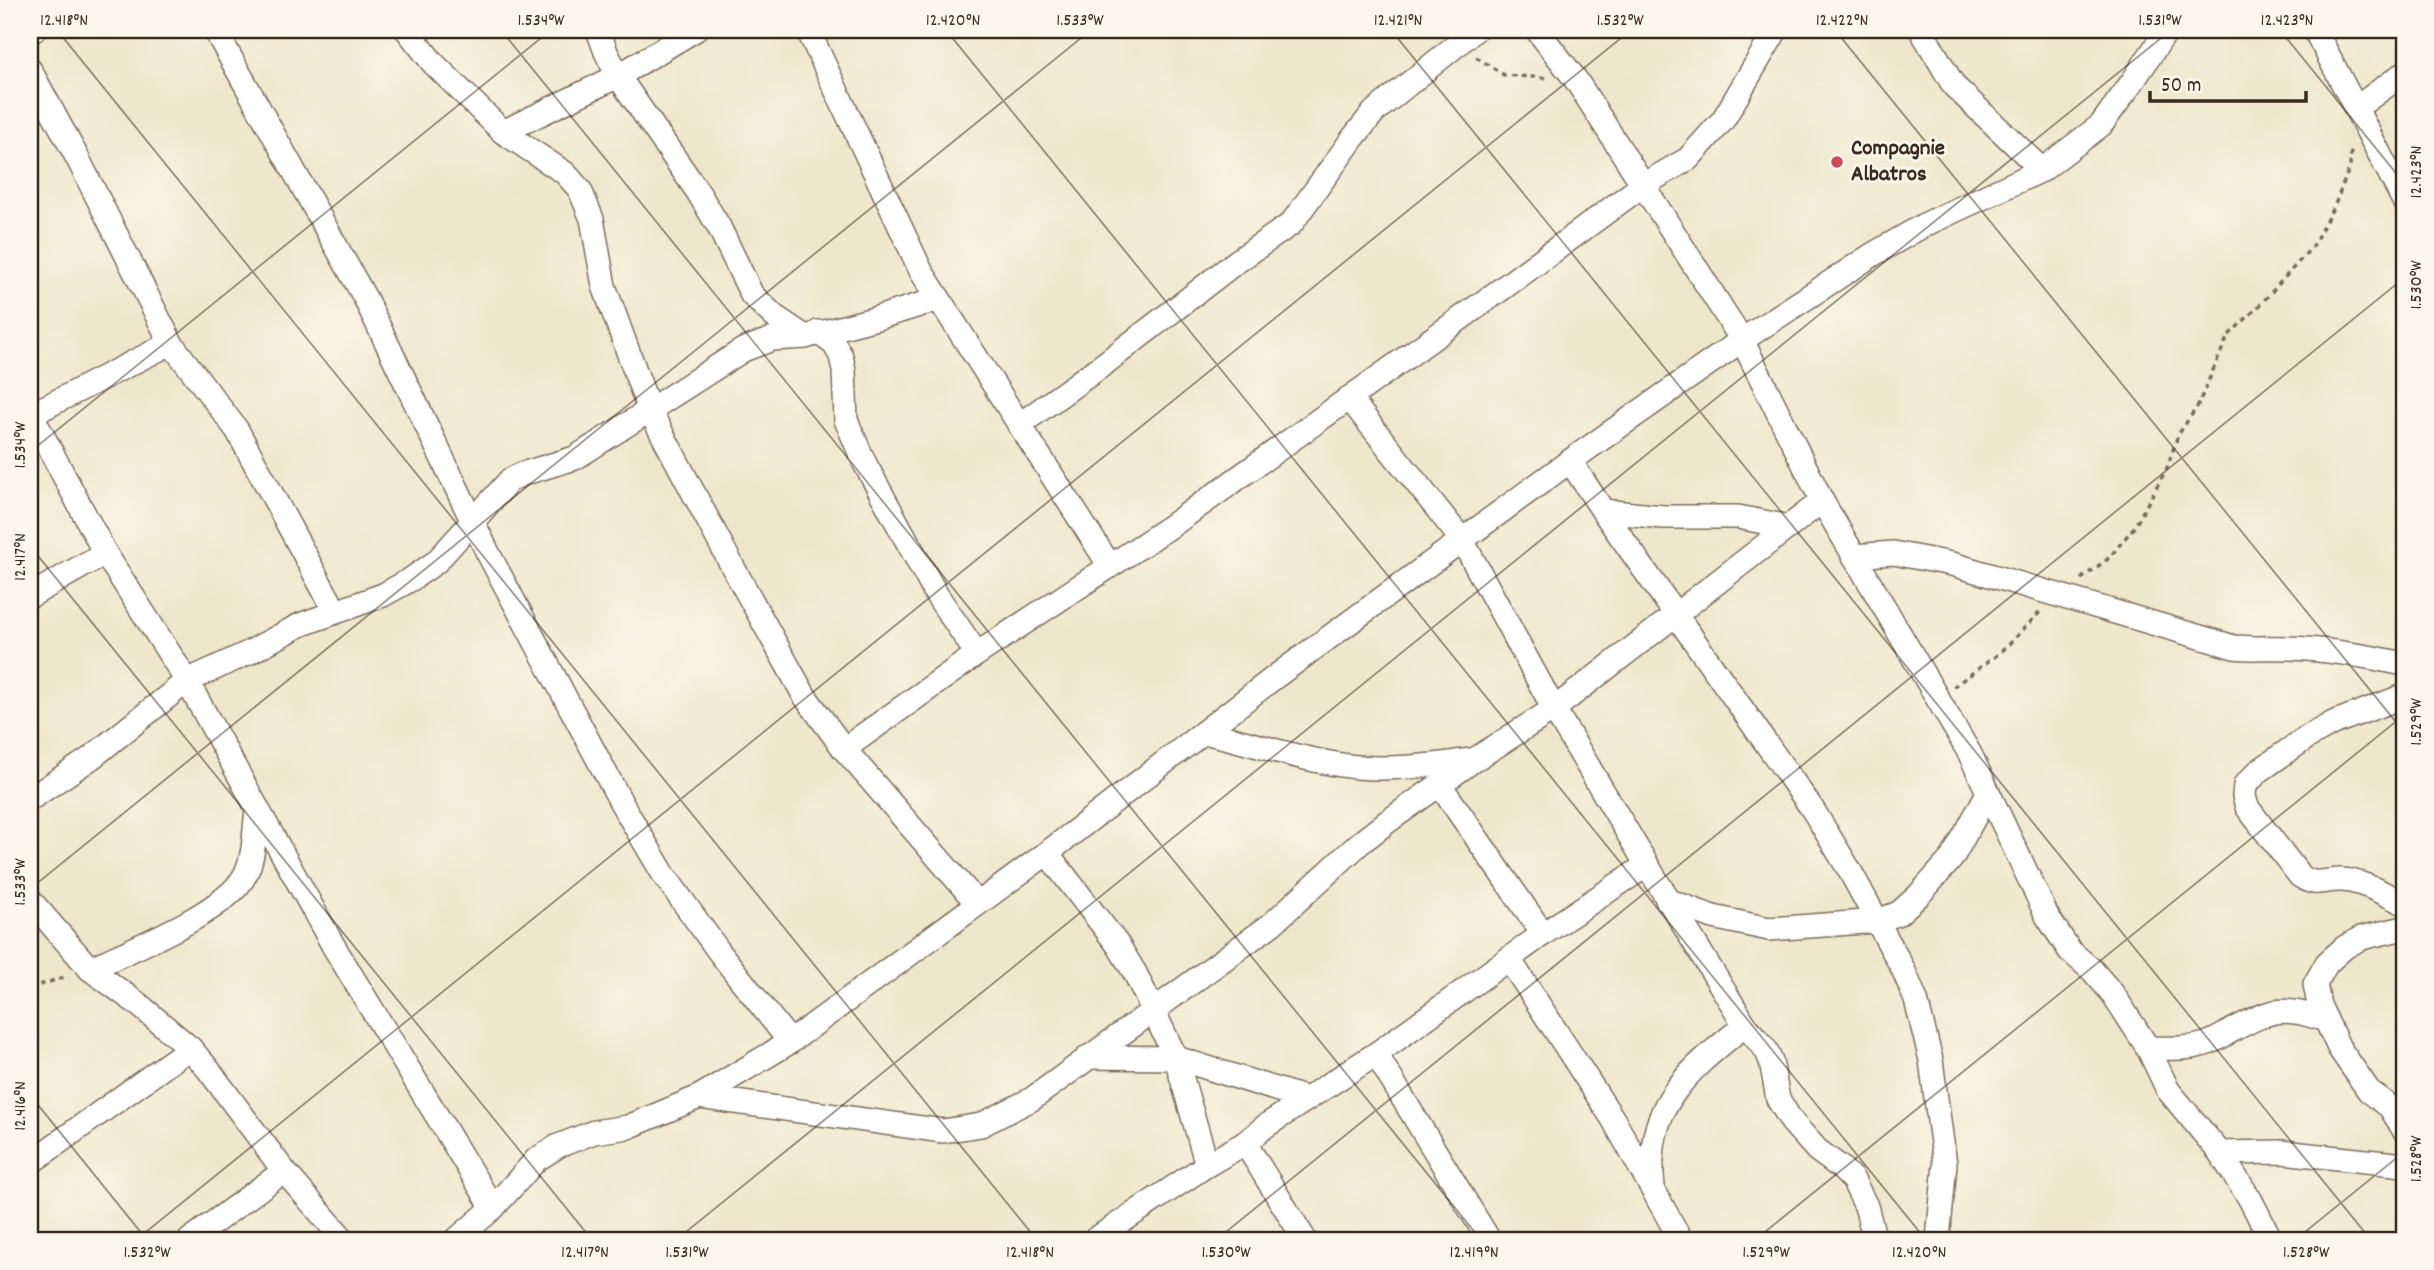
<svg xmlns="http://www.w3.org/2000/svg" width="2434" height="1270" font-family="Dekko,sans-serif">
<style>
.lines{fill:none;stroke-linecap:round;stroke-linejoin:round}
.street-casing{stroke:#7a6c5b;stroke-width:26}
.path{stroke:#7a6c5b;stroke-width:3.5;stroke-dasharray:5 5;stroke-linecap:butt}
.street{stroke:#fff;stroke-width:23}
.ticks{fill:none;stroke:#3b2a1e;stroke-width:2;stroke-opacity:0.45}
.poi-dot{fill:#d1495b;stroke:#fbf7ec;stroke-width:2.5}
.labels{text-anchor:middle;dominant-baseline:central;stroke-width:5;stroke-linejoin:round;paint-order:stroke}
.poi-label{font-size:23px;font-weight:bold;fill:#3b2a1e;stroke:#fbf7ec;text-anchor:start}
.neatline{fill:none;stroke:#3b2a1e;stroke-width:2.5}
.ticks-label{font-size:18px;text-anchor:middle;fill:#3b2a1e}
</style>
<rect width="100%" height="100%" fill="#fbf7ec"/>
<filter id="ink" filterUnits="userSpaceOnUse"><feTurbulence type="fractalNoise" baseFrequency=".0143" numOctaves="2"/><feDisplacementMap in="SourceGraphic" scale="14" xChannelSelector="R" yChannelSelector="G"/><feConvolveMatrix kernelMatrix="1 2 1 2 8 2 1 2 1" color-interpolation-filters="sRGB"/></filter>
<filter id="wash" filterUnits="userSpaceOnUse"><feTurbulence type="fractalNoise" baseFrequency=".00686" numOctaves="4" result="noise"/><feDisplacementMap in="SourceGraphic" scale="28" xChannelSelector="R" yChannelSelector="G"/><feGaussianBlur stdDeviation="1.57" result="paint"/><feColorMatrix in="noise" values="0 0 0 0 0 0 0 0 0 0 0 0 0 0 0 0 0 1.4 0 .05"/><feComposite in="paint" operator="in"/></filter>
<g filter="url(#wash)">
<rect width="100%" height="100%" fill="#efe7cb"/>
</g>
<g filter="url(#ink)">
<g class="lines">
<defs>
<g id="street">
<polyline points="215,30 365,298 488,553 622,804 664,875 720,953 790,1042"/>
<polyline points="407,30 433,63 503,132 565,173 580,190 592,219 604,286 649,409 735,571 804,695 844,749 977,903"/>
<polyline points="598,30 606,52 618,76 698,192 719,227 752,295 774,316 805,337"/>
<polyline points="808,30 921,271 1110,566"/>
<polyline points="1537,30 1576,80 1742,340 1822,501 1970,754 2047,916 2070,951 2092,970 2113,994 2148,1048 2168,1090 2220,1153 2250,1199 2271,1240"/>
<polyline points="1921,30 1954,86 2042,170"/>
<polyline points="2315,30 2404,201"/>
<polyline points="30,32 34,30"/>
<polyline points="30,70 79,161 171,343 237,430 335,611"/>
<polyline points="2356,108 2404,73"/>
<polyline points="503,132 618,76 695,30"/>
<polyline points="818,332 834,344 841,356 844,370 846,420 864,462 936,594 977,654"/>
<polyline points="1349,398 1462,540 1554,709 1647,865 1745,1025 1766,1050 1771,1061 1778,1099 1792,1122 1817,1150 1840,1167 1853,1180 1866,1206 1875,1240"/>
<polyline points="30,412 105,553 187,681 334,947 493,1208"/>
<polyline points="30,415 171,343"/>
<polyline points="1019,425 1104,364 1236,262 1291,224 1353,138 1374,112 1475,30"/>
<polyline points="1570,461 1603,511 1813,810 1850,871 1903,969 1916,1000 1931,1060 1937,1106 1945,1164 1938,1240"/>
<polyline points="1603,511 1663,517 1738,517 1789,527"/>
<path d="M1854 556 1893 553 1952 564 2234 647C2253 649 2270 647 2289 648 2328 649 2366 656 2404 664"/>
<polyline points="30,596 105,553"/>
<path d="M2404 696 2333 723 2306 738 2259 771 2245 785 2244 796 2247 807 2300 876C2318 888 2323 879 2342 880 2363 881 2386 895 2404 903"/>
<path d="M1204 732C1253 743 1307 762 1357 767 1395 770 1431 766 1469 760"/>
<polyline points="844,749 977,654 1171,526 1503,288 1643,185 1688,159 1723,120 1776,30"/>
<polyline points="1440,785 1543,934"/>
<polyline points="30,799 91,758 187,681 250,652 300,625 383,595 410,580 436,562 510,480 522,474 575,458 743,350 772,339 805,337 877,318 939,299"/>
<polyline points="1047,853 1118,945 1135,973 1176,1058 1207,1165"/>
<polyline points="30,900 90,969 138,1004 190,1048 30,1163"/>
<polyline points="1667,900 1713,917 1769,929 1878,921 1899,913 1919,895 1952,858 1988,793"/>
<polyline points="2404,928 2361,938 2345,947 2327,963 2315,984 2319,1005 2339,1048 2369,1091 2390,1107 2404,1130"/>
<polyline points="1509,959 1613,1119 1681,1240"/>
<path d="M90 969C129 950 227 912 245 875 255 856 254 831 257 811"/>
<polyline points="190,1048 208,1069 284,1171 344,1240"/>
<path d="M2148 1048C2167 1048 2190 1050 2208 1043 2217 1040 2225 1034 2233 1030 2275 1008 2280 1006 2326 1020"/>
<polyline points="1376,1054 1489,1240"/>
<polyline points="1088,1057 1176,1058 1307,1099"/>
<polyline points="699,1097 943,1131 981,1125 1032,1099 1272,924 1360,843 1387,822 1474,760 1554,709 1822,501"/>
<polyline points="1245,1143 1305,1240"/>
<polyline points="2220,1153 2282,1152 2404,1165"/>
<path d="M1653 1187C1644 1105 1686 1073 1745 1025"/>
<polyline points="190,1240 284,1171"/>
<polyline points="456,1240 493,1208 536,1160 558,1146 594,1132 628,1127 699,1097 790,1042 1047,853 1275,677 1570,461 1742,340 1872,255 1924,225 2042,170 2101,125 2133,81 2167,30"/>
<polyline points="1094,1240 1207,1165 1245,1143 1267,1125 1376,1054 1543,934 1647,865"/>
</g>
</defs>
<!-- street casing -->
<use href="#street" class="street-casing"/>
<!-- path -->
<g class="path">
<polyline points="1476,57 1504,75 1547,78"/>
<polyline points="2081,579 2109,558 2135,526 2167,468 2178,435 2197,407 2228,336 2259,306 2312,247 2336,202 2350,166 2351,149"/>
<polyline points="1953,687 2001,652 2040,612"/>
<polyline points="30,988 68,976"/>
</g>
<!-- street -->
<use href="#street" class="street"/>
</g>
</g>
<!-- ticks -->
<path class="ticks" d="M57 30 1037 1240M501 30 1481 1240M946 30 1926 1240M1391 30 2371 1240M1835 30 2404 732M2280 30 2404 183M30 452 551 30M30 546 592 1240M30 889 1091 30M30 1095 147 1240M136 1240 1631 30M676 1240 2171 30M1216 1240 2404 278M1755 1240 2404 715M2295 1240 2404 1152"/>
<!-- markers -->
<circle class="poi-dot" cx="1837" cy="162" r="7"/>
<g class="labels">
<!-- poi labels -->
<g class="poi-label">
<text x="1851" y="149">Compagnie<tspan x="1851" dy="26">Albatros</tspan></text>
</g>
</g>
<!-- margin -->
<rect width="2434" height="1270" fill="none" stroke="#fbf7ec" stroke-width="77"/>
<!-- scale -->
<path d="M2150 91v10h156v-10" fill="none" stroke="#3b2a1e" stroke-width="3.5"/>
<text x="2161" y="91" font-size="21" fill="#3b2a1e" stroke="#fbf7ec" stroke-width="5" paint-order="stroke">50 m</text>
<rect x="38" y="38" width="2358" height="1194" class="neatline"/>
<g class="ticks-label">
<text x="64" y="25">12.418°N</text>
<text x="541" y="25">1.534°W</text>
<text x="953" y="25">12.420°N</text>
<text x="1080" y="25">1.533°W</text>
<text x="1398" y="25">12.421°N</text>
<text x="1620" y="25">1.532°W</text>
<text x="1842" y="25">12.422°N</text>
<text x="2160" y="25">1.531°W</text>
<text x="2287" y="25">12.423°N</text>
<text transform="translate(2415 172) rotate(-90)" y="6">12.423°N</text>
<text transform="translate(2415 285) rotate(-90)" y="6">1.530°W</text>
<text transform="translate(19 445) rotate(-90)" y="6">1.534°W</text>
<text transform="translate(19 557) rotate(-90)" y="6">12.417°N</text>
<text transform="translate(2415 722) rotate(-90)" y="6">1.529°W</text>
<text transform="translate(19 882) rotate(-90)" y="6">1.533°W</text>
<text transform="translate(19 1106) rotate(-90)" y="6">12.416°N</text>
<text transform="translate(2415 1159) rotate(-90)" y="6">1.528°W</text>
<text x="147" y="1257">1.532°W</text>
<text x="585" y="1257">12.417°N</text>
<text x="687" y="1257">1.531°W</text>
<text x="1030" y="1257">12.418°N</text>
<text x="1226" y="1257">1.530°W</text>
<text x="1474" y="1257">12.419°N</text>
<text x="1766" y="1257">1.529°W</text>
<text x="1919" y="1257">12.420°N</text>
<text x="2306" y="1257">1.528°W</text>
</g>
</svg>
